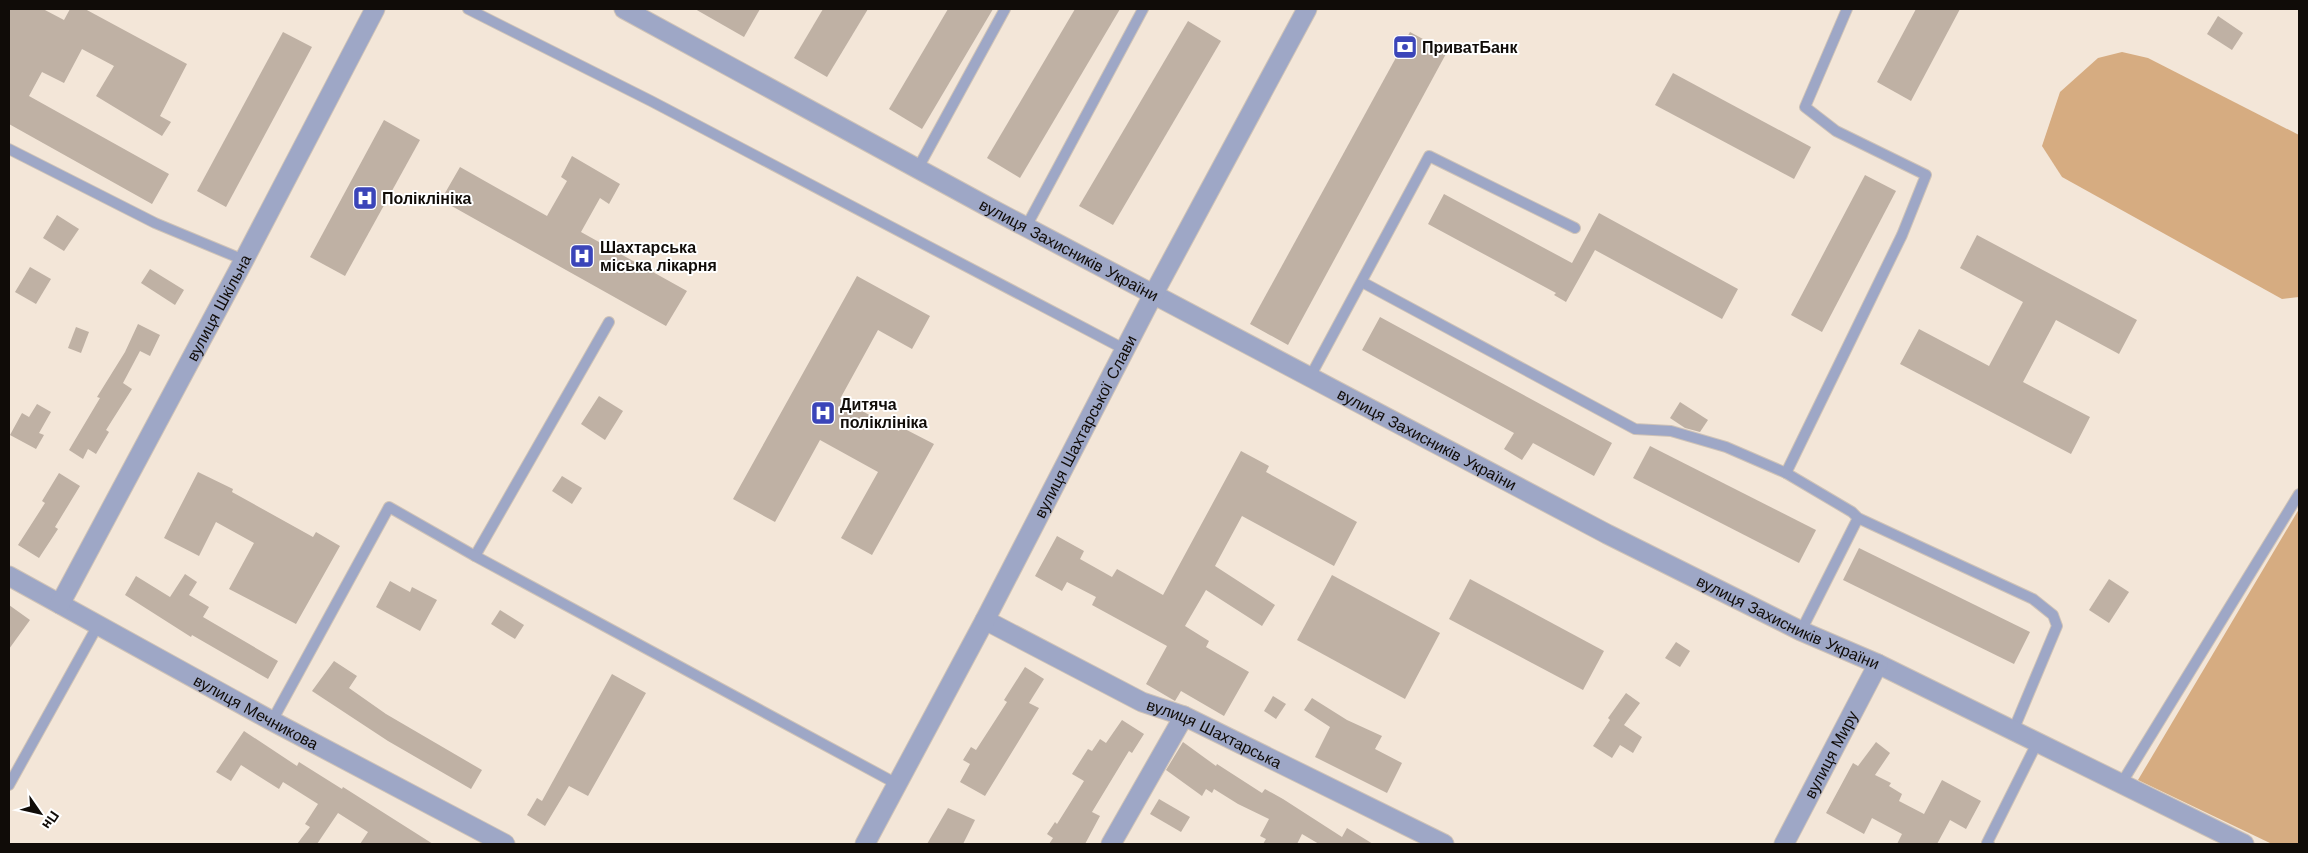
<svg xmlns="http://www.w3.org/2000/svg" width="2308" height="853" font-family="'Work Sans',sans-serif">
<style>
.green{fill:#d6ac81}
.building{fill:#bfb1a4}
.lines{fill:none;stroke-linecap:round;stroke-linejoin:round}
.lane-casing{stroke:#cfc3b7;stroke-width:12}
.street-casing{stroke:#cfc3b7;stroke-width:21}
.lane{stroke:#9ea7c6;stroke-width:10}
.street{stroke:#9ea7c6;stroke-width:19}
.labels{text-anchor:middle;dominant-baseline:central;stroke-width:4;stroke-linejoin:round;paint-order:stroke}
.poi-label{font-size:16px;font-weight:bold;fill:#100c08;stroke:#fff;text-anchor:start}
.street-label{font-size:16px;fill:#100c08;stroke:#fff}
</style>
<rect width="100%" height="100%" fill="#f3e6d8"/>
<!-- green -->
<g class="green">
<polygon points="2122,52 2148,58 2299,135 2299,297 2282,299 2062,177 2042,146 2060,92 2098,58"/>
<polygon points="2299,509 2299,844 2272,844 2138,780"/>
</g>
<!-- building -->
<g class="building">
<polygon points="9,9 43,9 64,20 70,9 85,9 187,64 160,116 171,122 162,136 96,96 114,66 82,49 64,83 42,72 29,96 169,174 152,204 9,124"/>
<polygon points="695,9 760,9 744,37"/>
<polygon points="823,9 868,9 827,77 794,58"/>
<polygon points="948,9 993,9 922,129 889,109"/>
<polygon points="1075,9 1120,9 1020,178 987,158"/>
<polygon points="1916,9 1960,9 1911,101 1877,82"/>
<polygon points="2218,16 2243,33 2232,50 2207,34"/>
<polygon points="1188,21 1221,41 1113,225 1079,206"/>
<polygon points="283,32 312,47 226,207 197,191"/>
<polygon points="1410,32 1447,52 1288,345 1250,324"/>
<polygon points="1673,73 1811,147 1794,179 1655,105"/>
<polygon points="384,120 420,140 345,276 310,257"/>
<polygon points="572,156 620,184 609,204 600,198 581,232 687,291 666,326 441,200 460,167 547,216 567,181 561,177"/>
<polygon points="1865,175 1896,191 1822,332 1791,315"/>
<polygon points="1444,194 1572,263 1599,213 1738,289 1722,319 1595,250 1566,302 1554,295 1556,293 1428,224"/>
<polygon points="57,215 79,229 64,251 43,238"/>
<polygon points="1977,235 2137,320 2119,354 2056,320 2023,382 2090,417 2071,454 1900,364 1919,329 1989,366 2023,302 1960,268"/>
<polygon points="30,267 51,279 36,304 15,292"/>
<polygon points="150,269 184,290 175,305 141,283"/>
<polygon points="857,276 930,316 912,349 878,330 840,399 899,431 901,427 934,444 872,555 841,538 878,472 820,440 775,522 733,499"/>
<polygon points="1380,317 1612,443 1594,476 1533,443 1522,460 1504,449 1514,433 1362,350"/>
<polygon points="138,324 160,335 150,356 140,351 123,383 132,389 106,430 109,432 96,454 88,449 83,459 69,450 100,398 97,397 125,352"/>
<polygon points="76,327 89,332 81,353 68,348"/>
<polygon points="599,396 623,411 605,440 581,424"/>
<polygon points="1680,402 1708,420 1700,432 1685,428 1670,418"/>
<polygon points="37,404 51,412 39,433 44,435 36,449 10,435 22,413 29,417"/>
<polygon points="1650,446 1816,530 1799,563 1633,478"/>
<polygon points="1241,451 1269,466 1266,472 1357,522 1334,566 1242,516 1215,566 1275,605 1262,626 1206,590 1185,626 1209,641 1206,647 1249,672 1224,716 1181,691 1175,701 1146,684 1167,646 1092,605 1096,597 1067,582 1062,591 1035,576 1057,536 1084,551 1080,559 1112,577 1117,569 1163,595"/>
<polygon points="198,472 233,489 232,492 313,537 316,532 340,546 296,624 229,589 254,543 216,522 199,556 164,538"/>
<polygon points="59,473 80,486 55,527 58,529 39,558 18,545 45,503 42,501"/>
<polygon points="562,476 582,488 572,504 552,491"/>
<polygon points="1859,548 2030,632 2014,664 1843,580"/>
<polygon points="185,574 197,582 189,595 209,607 203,617 278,661 268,679 192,635 191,637 125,595 136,576 170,597"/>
<polygon points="1332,575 1440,633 1405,699 1297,640"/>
<polygon points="1470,579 1604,651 1583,690 1449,619"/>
<polygon points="2109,579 2129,592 2109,623 2089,610"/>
<polygon points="390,581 410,592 412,587 437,600 420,631 376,607"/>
<polygon points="9,605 30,620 9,649"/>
<polygon points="500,610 524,625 515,639 491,624"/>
<polygon points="1676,642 1690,651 1680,667 1665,658"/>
<polygon points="334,661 357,676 349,688 386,714 482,770 471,789 388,741 312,691"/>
<polygon points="1025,667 1044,679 1029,703 1039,708 985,796 960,782 970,764 963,760 971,747 976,750 1007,702 1004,700"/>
<polygon points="612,674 646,693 588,796 569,786 545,826 527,815 537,798 542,801"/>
<polygon points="1626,693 1640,703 1624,725 1642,737 1633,753 1620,745 1612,758 1593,746 1610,720 1608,718"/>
<polygon points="1273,696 1286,704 1276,719 1264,711"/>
<polygon points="1312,698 1347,720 1382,736 1375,749 1402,763 1387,793 1315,757 1330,727 1304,710"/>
<polygon points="1122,720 1144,734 1132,753 1129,751 1092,812 1100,816 1085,844 1049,844 1053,838 1047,834 1055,822 1057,824 1084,781 1072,774 1088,749 1092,751 1100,739 1106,743"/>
<polygon points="244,731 297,766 299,762 342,789 343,787 433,844 360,844 368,832 338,813 317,844 297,844 310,827 305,824 318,804 283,782 279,789 241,765 231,781 216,772"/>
<polygon points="1183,742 1216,766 1217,764 1262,793 1265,789 1283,799 1342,837 1347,828 1373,844 1319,844 1302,834 1297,844 1263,844 1266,839 1260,836 1269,819 1238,804 1214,789 1212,793 1206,789 1202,796 1166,770"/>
<polygon points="1876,742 1890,753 1875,775 1891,783 1889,786 1902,794 1899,801 1924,814 1942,780 1981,801 1966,829 1950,820 1937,844 1897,844 1902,834 1872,818 1864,834 1826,813 1853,763 1858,766"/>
<polygon points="1159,799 1190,817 1181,832 1150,814"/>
<polygon points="948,808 975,820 963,844 927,844"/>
</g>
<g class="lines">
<defs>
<g id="lane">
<polyline points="468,9 651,101 1126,350"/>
<polyline points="9,149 155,223 244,260"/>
<polyline points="918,168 1005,9"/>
<polyline points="1026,227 1143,9"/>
<polyline points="1362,282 1635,429 1671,431 1726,447 1786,473 1852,512 1858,518 2033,599 2053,615 2057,626 2013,731"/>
<polyline points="1310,377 1429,156 1575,228"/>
<polyline points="1786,473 1902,235 1926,175 1836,131 1805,107 1847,9"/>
<polyline points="475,556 609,322"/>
<polyline points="1801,631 1858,518"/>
<polyline points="272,721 389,507 475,556 897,784"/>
<polyline points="2121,784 2299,494"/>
<polyline points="9,785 98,625"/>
<polyline points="1989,844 1987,843 2037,743"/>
</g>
<g id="street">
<path id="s1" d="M624 9 990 208 1607 534 1801 631 1878 664 2244 844"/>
<path id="s2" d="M9 576 272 721 505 844"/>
<path id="s3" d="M60 604 244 260 375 9"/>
<path id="s4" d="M985 620 1142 702 1184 716 1444 844"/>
<path id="s5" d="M865 844 985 620 1153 295 1307 9"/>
<polyline points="1111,844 1184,716"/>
<path id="s6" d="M1784 844 1878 664"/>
</g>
</defs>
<!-- lane casing -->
<use href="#lane" class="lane-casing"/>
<!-- street casing -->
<use href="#street" class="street-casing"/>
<!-- lane -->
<use href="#lane" class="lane"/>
<!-- street -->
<use href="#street" class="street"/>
</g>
<!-- icons -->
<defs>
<symbol id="bank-square" viewBox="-11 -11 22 22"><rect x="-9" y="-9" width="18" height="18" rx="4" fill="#3b45b9" stroke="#fff"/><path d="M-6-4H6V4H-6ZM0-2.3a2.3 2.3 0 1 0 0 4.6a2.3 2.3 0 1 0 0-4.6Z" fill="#fff"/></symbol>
<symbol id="hospital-square" viewBox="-11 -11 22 22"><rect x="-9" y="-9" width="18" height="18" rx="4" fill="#3b45b9" stroke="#fff"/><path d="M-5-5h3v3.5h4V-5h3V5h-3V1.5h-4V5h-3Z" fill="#fff"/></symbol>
</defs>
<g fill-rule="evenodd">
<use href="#bank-square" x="1391" y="33" width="28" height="28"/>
<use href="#hospital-square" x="351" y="184" width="28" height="28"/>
<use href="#hospital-square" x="568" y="242" width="28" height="28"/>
<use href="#hospital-square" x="809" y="399" width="28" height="28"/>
</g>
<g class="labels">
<!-- poi labels -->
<g class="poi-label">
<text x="1422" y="47">ПриватБанк</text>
<text x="382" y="198">Поліклініка</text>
<text x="600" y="247">Шахтарська<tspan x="600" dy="18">міська лікарня</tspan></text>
<text x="840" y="404">Дитяча<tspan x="840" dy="18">поліклініка</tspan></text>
</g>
<!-- street labels -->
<g class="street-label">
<text stroke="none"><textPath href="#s1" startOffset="506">вулиця Захисників України</textPath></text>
<text stroke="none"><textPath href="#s3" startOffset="336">вулиця Шкільна</textPath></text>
<text stroke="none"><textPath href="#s5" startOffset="472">вулиця Шахтарської Слави</textPath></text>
<text stroke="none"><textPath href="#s1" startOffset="911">вулиця Захисників України</textPath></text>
<text stroke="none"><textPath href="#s1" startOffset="1316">вулиця Захисників України</textPath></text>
<text stroke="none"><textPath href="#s2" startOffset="282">вулиця Мечникова</textPath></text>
<text stroke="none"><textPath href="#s4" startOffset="256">вулиця Шахтарська</textPath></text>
<text stroke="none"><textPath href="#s6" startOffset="101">вулиця Миру</textPath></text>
</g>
</g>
<!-- border -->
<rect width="2308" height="853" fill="none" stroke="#100c08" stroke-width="20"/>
<!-- north arrow -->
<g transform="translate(40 813) rotate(124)" stroke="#ffffff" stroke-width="4" paint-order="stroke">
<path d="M0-4L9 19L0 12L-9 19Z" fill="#100c08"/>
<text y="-8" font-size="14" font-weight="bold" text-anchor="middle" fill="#100c08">Пн</text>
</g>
</svg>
